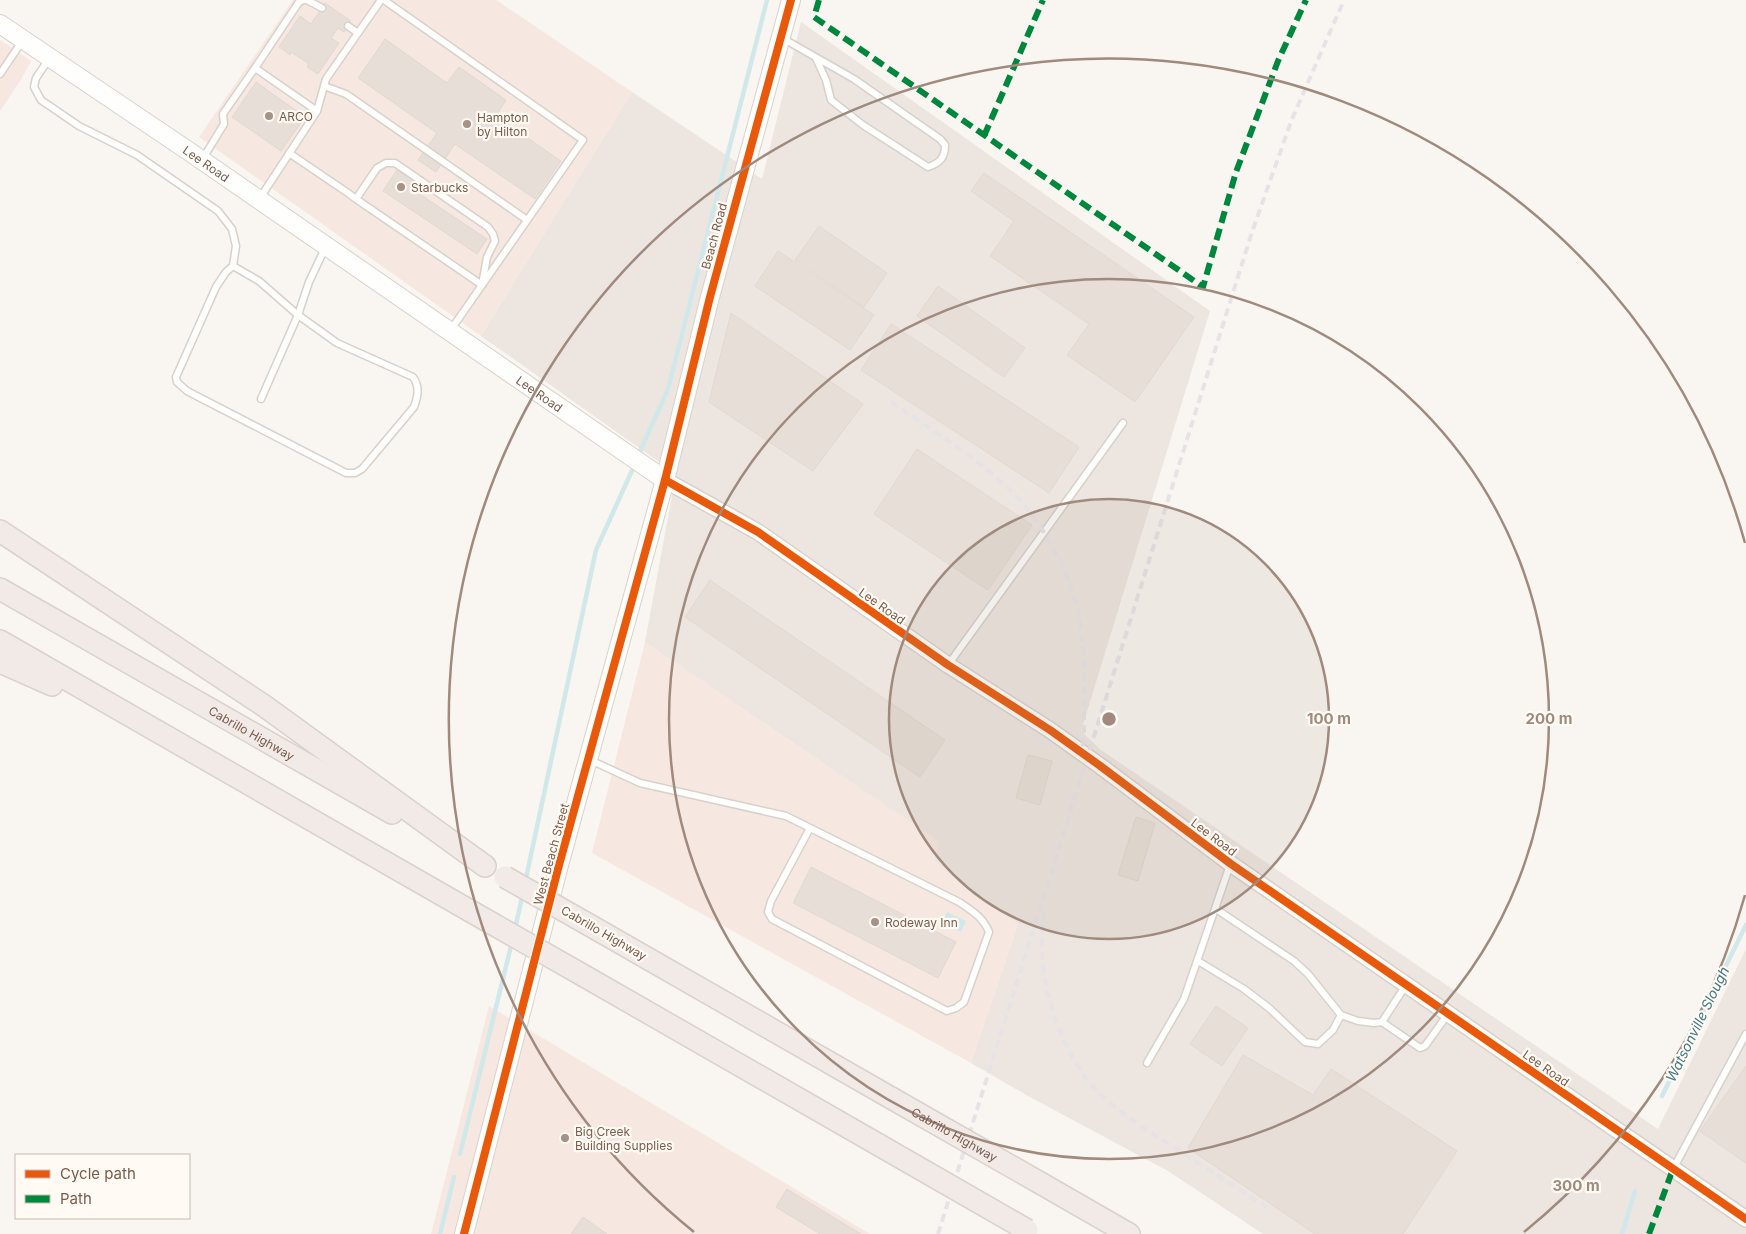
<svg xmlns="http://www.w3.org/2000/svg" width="1746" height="1234" font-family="Inter,sans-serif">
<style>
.commercial{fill:#f6e8e1}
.industrial{fill:#ede5e0}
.water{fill:#d0e8ea}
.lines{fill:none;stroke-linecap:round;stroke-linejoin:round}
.stream{stroke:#d0e8ea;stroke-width:4.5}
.building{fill:#e6ded7;stroke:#e2d8d2}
.service-casing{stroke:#d7d1cb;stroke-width:9}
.tertiary-casing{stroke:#d7d1cb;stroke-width:18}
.secondary-casing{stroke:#d9d2cb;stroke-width:20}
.motorway-casing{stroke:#dad1cc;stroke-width:24}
.service{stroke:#fefefd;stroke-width:6}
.tertiary{stroke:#fefefd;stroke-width:15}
.secondary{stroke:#fefefd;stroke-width:18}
.motorway{stroke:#f2eae7;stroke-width:21}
.rail{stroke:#e6e3e7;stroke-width:4;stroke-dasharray:8 5;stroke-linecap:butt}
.motorway-bridge-casing{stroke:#dad1cc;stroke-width:24;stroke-linecap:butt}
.motorway-bridge{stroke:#f2eae7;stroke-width:21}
.quiet{stroke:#00873e;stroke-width:6;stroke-dasharray:12 6;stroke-linecap:butt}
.cycleway-casing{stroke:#fffaf3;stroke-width:11}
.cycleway{stroke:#e8590c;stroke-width:8}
.ring{fill:none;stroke:#9f8a7d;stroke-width:2.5}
.poi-dot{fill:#a69286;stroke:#fffaf3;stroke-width:2}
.labels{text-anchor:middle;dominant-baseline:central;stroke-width:4.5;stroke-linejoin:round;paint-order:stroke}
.poi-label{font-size:12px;fill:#7a5c4d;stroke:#fffaf3;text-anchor:start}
.street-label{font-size:12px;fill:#7a5c4d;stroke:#fffaf3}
.water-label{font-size:14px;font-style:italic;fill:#437c86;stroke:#fffaf3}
.centre{fill:#9f8a7d;stroke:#fffaf3;stroke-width:2.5}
.ring-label{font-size:15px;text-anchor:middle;font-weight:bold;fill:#9f8a7d;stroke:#fffaf3;stroke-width:4.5;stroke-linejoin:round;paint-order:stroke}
</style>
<rect width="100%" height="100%" fill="#f9f5f0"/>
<!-- commercial -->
<g class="commercial">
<polygon points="293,0 496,0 632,92 481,336 199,137"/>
<polygon points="0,40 31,61 20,81 0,111"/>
<polygon points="645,642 941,842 934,861 1018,924 971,1063 592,853"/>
<polygon points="489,1006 870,1234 431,1234"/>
</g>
<!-- industrial -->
<polygon class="industrial" points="801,22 1210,311 1081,731 1101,750 1658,1129 1746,949 1746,1234 1263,1234 1168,1171 1028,1096 971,1063 1018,924 934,861 940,842 645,642 676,474 481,336 632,92 762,179"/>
<!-- water -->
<polygon class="water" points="947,912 966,921 961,932 942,922"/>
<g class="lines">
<!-- stream -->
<g class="stream">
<polyline points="638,456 668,389 767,0"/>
<polyline points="525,883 596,550 635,464"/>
<polyline points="515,929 523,893"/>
<polyline points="1662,1096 1746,925"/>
<polyline points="460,1154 512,942"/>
<polyline points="440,1234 454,1177"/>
<polyline points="1622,1234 1635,1191"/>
</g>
</g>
<!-- building -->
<g class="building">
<polygon points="325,3 351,21 344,32 338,28 331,38 339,43 318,74 307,67 309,64 291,52 290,55 279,47 300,16 311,24"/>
<polygon points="385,39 447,83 459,67 506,100 496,116 561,161 535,199 455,144 436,172 418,160 437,133 358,78"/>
<polygon points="256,82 305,117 281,151 232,117"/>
<polygon points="397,170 414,181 412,189 487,239 477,254 383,191"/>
<polygon points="984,173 1194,317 1135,402 1067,355 1089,324 990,256 1014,221 971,191"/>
<polygon points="819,226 887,273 864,307 795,260"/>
<polygon points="778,251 874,315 850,350 755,286"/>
<polygon points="938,286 1025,348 1004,377 917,316"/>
<polygon points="731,313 863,404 813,471 709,402"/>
<polygon points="891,324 1079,447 1049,493 861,370"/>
<polygon points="917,449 1032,525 988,590 874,514"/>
<polygon points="710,580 945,740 920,777 685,617"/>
<polygon points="1028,755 1052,761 1040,805 1016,798"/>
<polygon points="1136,817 1155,823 1138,881 1118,875"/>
<polygon points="811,867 956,942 938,978 793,903"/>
<polygon points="1216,1006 1248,1028 1222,1066 1190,1044"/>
<polygon points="1243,1055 1313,1095 1331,1069 1457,1151 1403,1234 1315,1234 1188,1148"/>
<polygon points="1746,1066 1746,1163 1700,1131"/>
<polygon points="787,1189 861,1234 820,1234 776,1207"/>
<polygon points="583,1217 607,1234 571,1234"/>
</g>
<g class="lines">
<defs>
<g id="service">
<polyline points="307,0 322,8"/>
<polyline points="384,0 583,140 450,331"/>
<polyline points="348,26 358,33"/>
<path d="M782 38 854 79 940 139 945 145C945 158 940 163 928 167L863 125 831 100 826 80 816 58"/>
<polyline points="49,59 36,78 34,87 41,100 79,126 137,155 218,211 232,229 236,246 233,266"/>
<polyline points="255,68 299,2 304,0"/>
<polyline points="0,74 23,40"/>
<polyline points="324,86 346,94 527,220"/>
<polyline points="289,153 348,193 356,199 482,285 487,257 495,241 493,234 488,227 395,163 386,163 377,168 356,199"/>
<polyline points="202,160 224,124 223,114 255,68 317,111"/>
<polyline points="260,198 317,111 326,79 381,0"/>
<path d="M233 266 259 281 298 315 337 343 413 377C420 387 418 396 414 407L362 469 355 473H346L187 391 177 382 176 377 216 287 226 272Z"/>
<polyline points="261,399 298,315 309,282 326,246"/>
<polyline points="948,665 1123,423"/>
<path d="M590 760 640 783 786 816 959 902C972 911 983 917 989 932L964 1002 956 1008 947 1011 772 919 768 912 771 901 810 828"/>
<polyline points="1216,909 1294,961 1308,974 1341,1015 1358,1021 1374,1023 1382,1022 1406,985"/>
<polyline points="1198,961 1244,989 1269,1008 1305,1042 1318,1044 1333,1030 1341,1015"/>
<polyline points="1382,1022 1420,1048 1425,1046 1448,1014"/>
<polyline points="1147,1063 1184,999 1230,865"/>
<polyline points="1673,1169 1746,1034"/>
</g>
<polyline id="tertiary" points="665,480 758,532 948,665 1050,730 1099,765 1231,864 1746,1219"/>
<g id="secondary">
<path id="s1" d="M0 24 187 150 665 480"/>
<polyline points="464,1234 559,865 665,480 710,297 791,0"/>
</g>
<g id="motorway">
<polyline points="0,531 263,705 485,866"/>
<path id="s2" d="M0 589 392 813"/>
<polyline points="0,641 493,924"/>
<polyline points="0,662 52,685"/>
<polyline points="598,930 893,1099"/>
<polyline points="586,977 879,1145"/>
<polyline points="1042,1184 1129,1234"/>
</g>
</defs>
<!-- service casing -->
<use href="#service" class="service-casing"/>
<!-- tertiary casing -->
<use href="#tertiary" class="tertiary-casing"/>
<!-- secondary casing -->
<use href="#secondary" class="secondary-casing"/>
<!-- motorway casing -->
<use href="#motorway" class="motorway-casing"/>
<!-- service -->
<use href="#service" class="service"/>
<!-- tertiary -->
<use href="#tertiary" class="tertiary"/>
<!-- secondary -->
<use href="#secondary" class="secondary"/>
<!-- motorway -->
<use href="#motorway" class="motorway"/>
<!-- rail -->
<g class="rail">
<path d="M891 402C933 431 977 457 1013 493 1045 525 1072 577 1080 622 1084 650 1085 677 1084 705 1084 724 1084 743 1081 762"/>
<path d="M1044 913C1043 925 1042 938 1042 950 1042 996 1066 1060 1098 1092 1122 1115 1150 1132 1178 1150 1208 1169 1237 1188 1267 1207"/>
<polyline points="938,1234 1252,232 1292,119 1344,0"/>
</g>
<defs>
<g id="motorway-bridge">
<polyline points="505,877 598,930"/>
<polyline points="493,924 586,977"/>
<path id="s3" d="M893 1099 1042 1184"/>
<polyline points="879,1145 1027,1230"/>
</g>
</defs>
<!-- motorway-bridge casing -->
<use href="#motorway-bridge" class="motorway-bridge-casing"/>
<!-- motorway-bridge -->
<use href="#motorway-bridge" class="motorway-bridge"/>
<!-- quiet -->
<g class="quiet">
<polyline points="819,0 814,17 1203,287 1236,172 1278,61 1306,0"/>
<polyline points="984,136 1043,0"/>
<polyline points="1649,1234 1673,1169"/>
</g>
<defs>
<g id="cycleway">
<polyline points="665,480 758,532 948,665 1050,730 1099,765 1231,864 1746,1219"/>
<polyline points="464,1234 559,865 665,480 710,297 791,0"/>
</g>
</defs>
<!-- cycleway casing -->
<use href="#cycleway" class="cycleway-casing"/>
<!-- cycleway -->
<use href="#cycleway" class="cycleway"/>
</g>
<!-- distance rings -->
<circle cx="1109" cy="719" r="220" fill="#9f8a7d" fill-opacity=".12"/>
<g class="ring">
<circle cx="1109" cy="719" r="220"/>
<circle cx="1109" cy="719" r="440"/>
<path d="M1745 895A660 660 0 0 1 1524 1232M694 1232A660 660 0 1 1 1745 543"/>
</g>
<!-- markers -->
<g class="poi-dot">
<circle cx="269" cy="116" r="5"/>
<circle cx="467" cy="124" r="5"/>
<circle cx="401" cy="187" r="5"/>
<circle cx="875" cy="922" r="5"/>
<circle cx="565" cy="1138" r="5"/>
</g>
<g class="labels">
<!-- poi labels -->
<g class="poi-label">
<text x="279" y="116">ARCO</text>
<text x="477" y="117">Hampton<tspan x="477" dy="14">by Hilton</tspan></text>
<text x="411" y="187">Starbucks</text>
<text x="885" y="922">Rodeway Inn</text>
<text x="575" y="1131">Big Creek<tspan x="575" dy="14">Building Supplies</tspan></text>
</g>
<!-- street labels -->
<g class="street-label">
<text stroke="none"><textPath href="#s1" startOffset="249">Lee Road</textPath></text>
<text transform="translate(714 236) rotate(-75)">Beach Road</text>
<text stroke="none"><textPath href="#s1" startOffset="654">Lee Road</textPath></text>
<text transform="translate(882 606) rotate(35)">Lee Road</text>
<text stroke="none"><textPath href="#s2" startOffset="290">Cabrillo Highway</textPath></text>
<text transform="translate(1214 837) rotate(37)">Lee Road</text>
<text transform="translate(551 854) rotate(-75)">West Beach Street</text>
<text transform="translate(604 933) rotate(30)">Cabrillo Highway</text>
<text transform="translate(1546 1068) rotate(35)">Lee Road</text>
<text stroke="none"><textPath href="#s3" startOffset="71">Cabrillo Highway</textPath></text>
</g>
<!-- water labels -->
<g class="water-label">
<text transform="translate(1697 1024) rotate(-64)">Watsonville Slough</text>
</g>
</g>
<circle cx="1109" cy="719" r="8" class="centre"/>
<g class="ring-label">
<text x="1329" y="724">100 m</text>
<text x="1549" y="724">200 m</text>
<text x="1576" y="1191">300 m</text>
</g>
<!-- legend -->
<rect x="15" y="1154" width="175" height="65" fill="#fffaf3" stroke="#cabbb1"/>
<rect x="25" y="1170" width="25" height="8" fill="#e8590c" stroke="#cabbb1"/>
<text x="60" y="1179" font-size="15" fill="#7a5c4d">Cycle path</text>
<rect x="25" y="1195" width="25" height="8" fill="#00873e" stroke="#cabbb1"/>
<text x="60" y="1204" font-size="15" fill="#7a5c4d">Path</text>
</svg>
